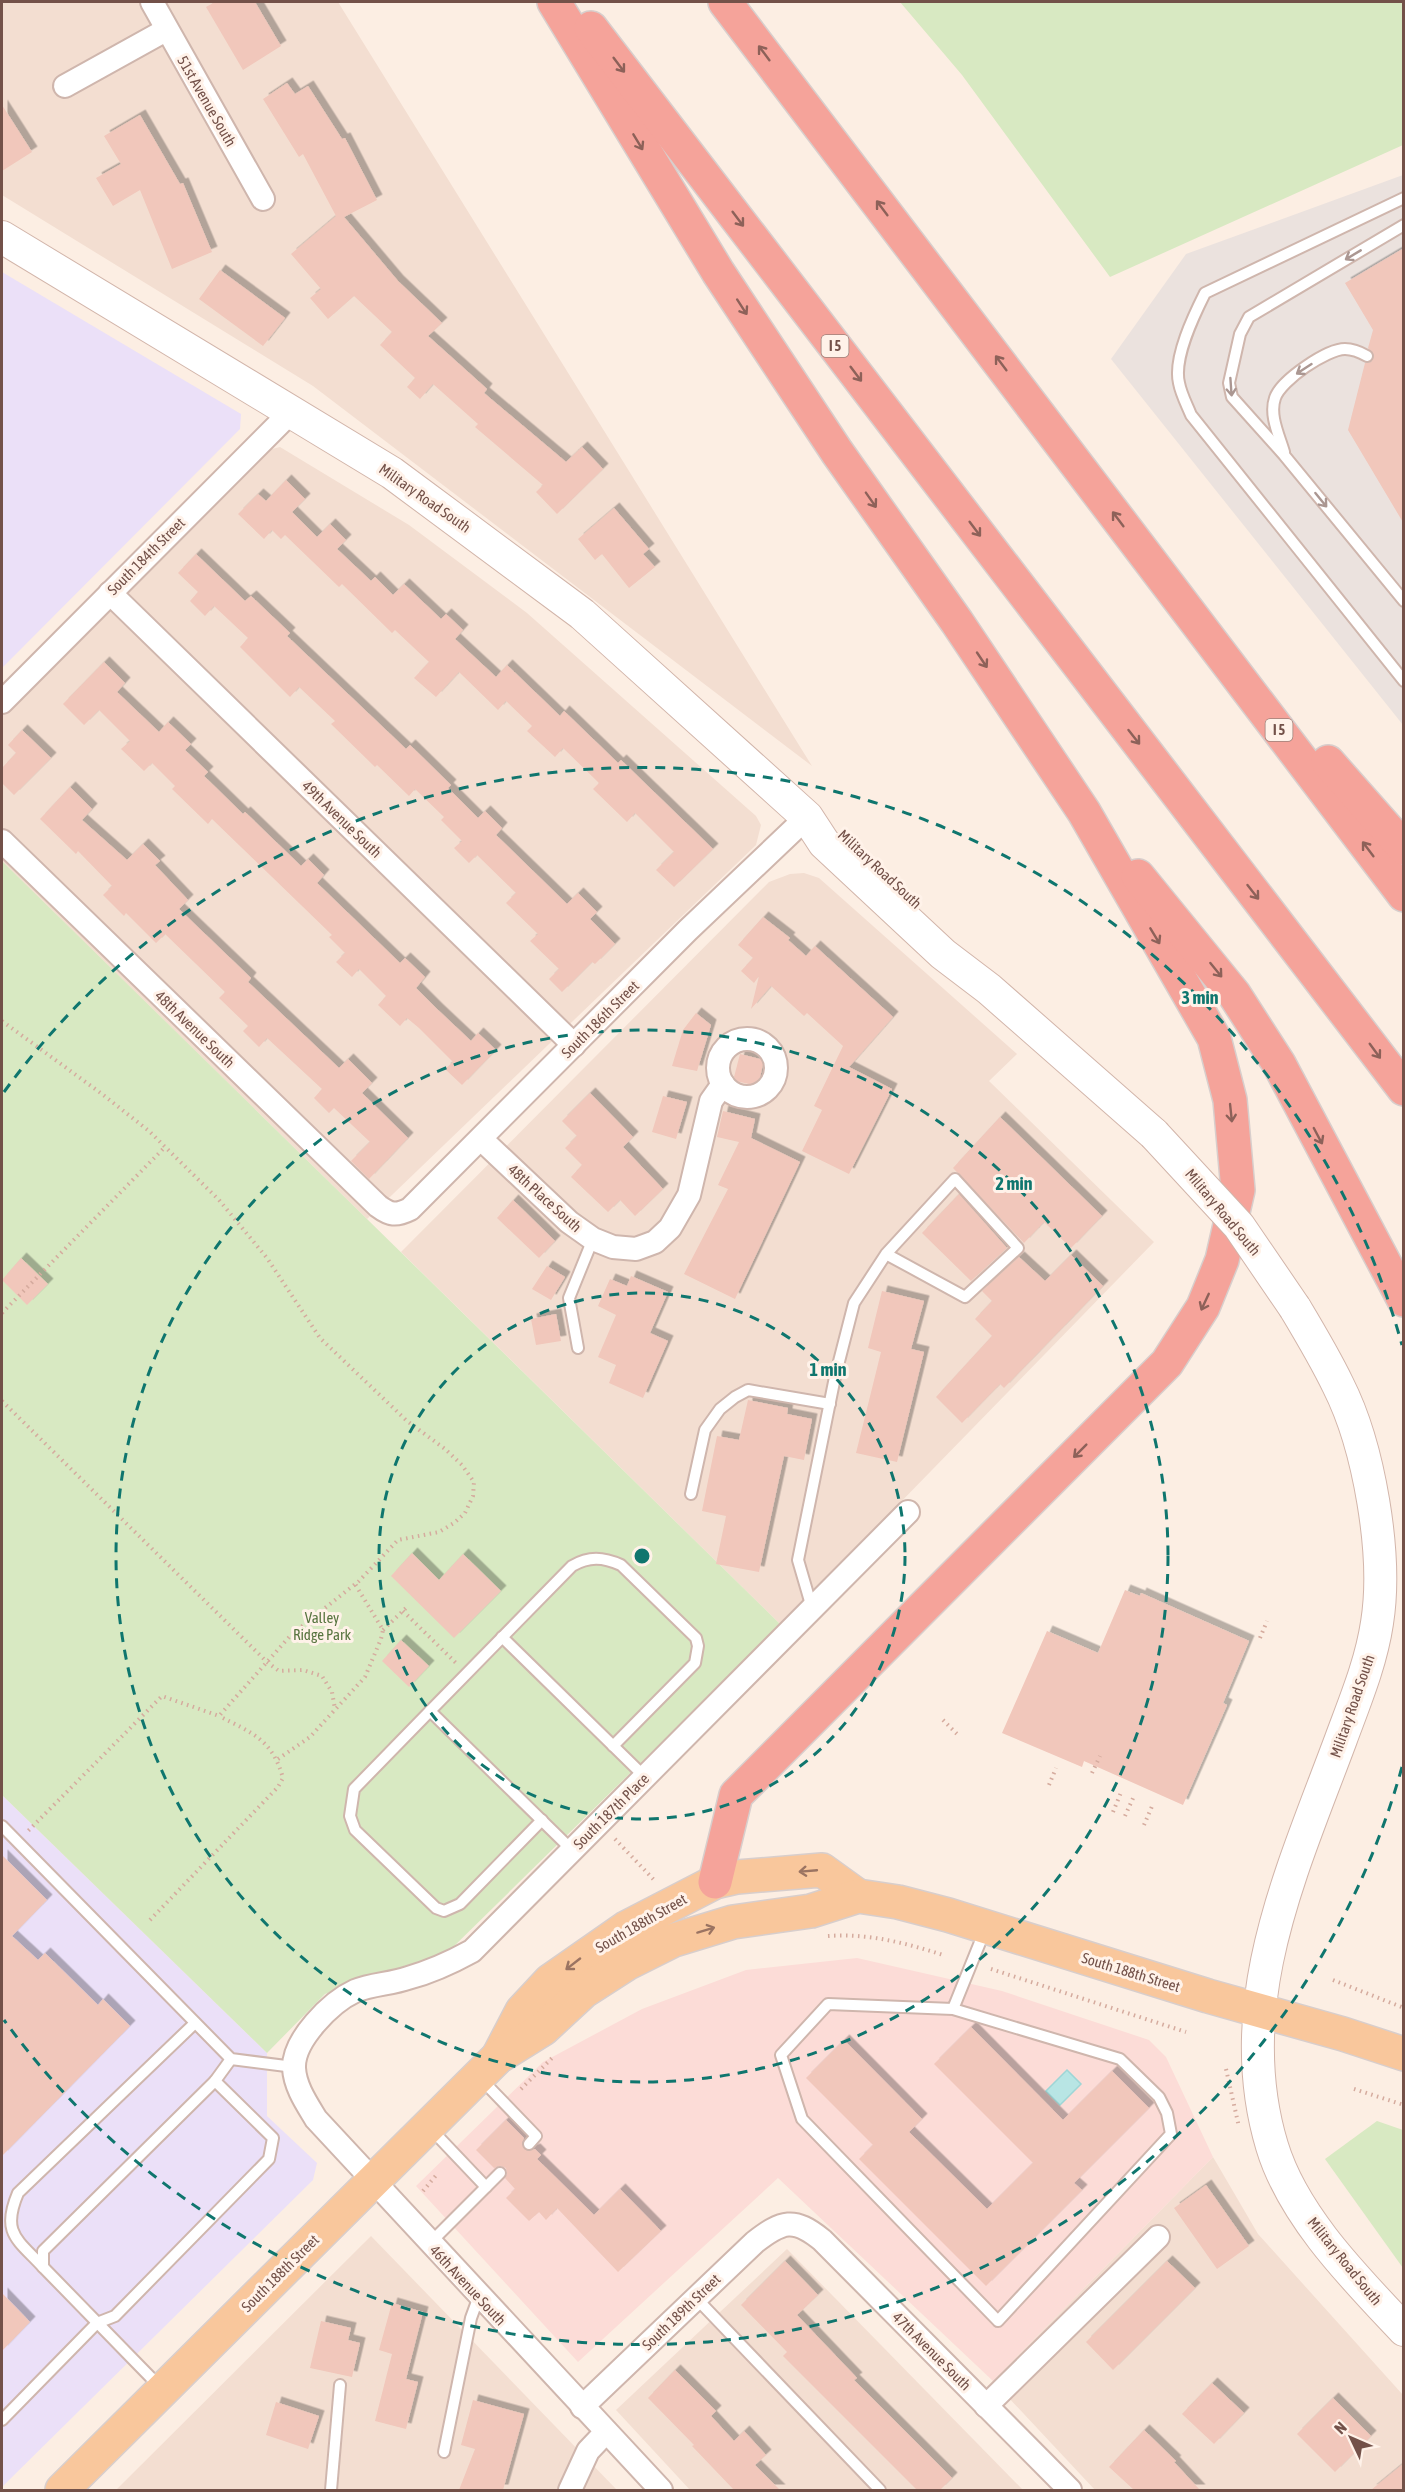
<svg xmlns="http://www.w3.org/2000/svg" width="1405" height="2492" font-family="'Asap Condensed',sans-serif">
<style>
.residential{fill:#f3ded1}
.commercial{fill:#fcdcd7}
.industrial{fill:#ebe2de}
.education{fill:#ebe0f8}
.green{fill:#d8e9c2}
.water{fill:#b8e5e4;stroke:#9ed6d6;stroke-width:1.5}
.building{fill:#f1c7bb;filter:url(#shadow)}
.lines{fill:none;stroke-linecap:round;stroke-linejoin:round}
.service-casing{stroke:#cfb6ad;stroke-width:14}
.minor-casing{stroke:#cfb6ad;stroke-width:26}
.secondary-casing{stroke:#d2b5aa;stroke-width:34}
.primary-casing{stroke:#d8cecc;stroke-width:36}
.motorway-casing{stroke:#d8cecc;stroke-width:36}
.path{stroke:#d5ab9e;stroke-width:4;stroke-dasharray:1.5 4.5;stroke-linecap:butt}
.service{stroke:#fff;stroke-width:10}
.minor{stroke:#fff;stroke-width:22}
.secondary{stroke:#fff;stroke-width:32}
.primary{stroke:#f9c79c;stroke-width:33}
.motorway{stroke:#f5a39a;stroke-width:33}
.secondary-bridge-casing{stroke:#d2b5aa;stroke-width:34;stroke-linecap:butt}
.secondary-bridge{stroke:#fff;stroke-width:32}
.oneway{stroke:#8d6159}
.oneway2{stroke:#ab9792}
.oneway3{stroke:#9b7462}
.ring{fill:none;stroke:#0f766e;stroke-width:3;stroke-dasharray:10 8}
.labels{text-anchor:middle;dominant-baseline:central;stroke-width:6;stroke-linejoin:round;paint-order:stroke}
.shield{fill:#fff2e9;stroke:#9d8179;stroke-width:1.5}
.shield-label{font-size:14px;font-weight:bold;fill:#735149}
.street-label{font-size:15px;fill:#735149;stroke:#fff2e9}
.park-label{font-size:15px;fill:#57743f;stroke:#fff2e9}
.centre{fill:#0f766e;stroke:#fff2e9;stroke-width:3}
.ring-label{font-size:18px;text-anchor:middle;font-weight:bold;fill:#0f766e;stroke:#fff2e9;stroke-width:6;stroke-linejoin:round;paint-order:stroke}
</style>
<defs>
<filter id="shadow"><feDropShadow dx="5.5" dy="-5.5" stdDeviation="0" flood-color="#0004"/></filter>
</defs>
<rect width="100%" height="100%" fill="#fceee3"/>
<!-- residential -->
<g class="residential">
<polygon points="2,2 338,2 812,766 313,386 2,195"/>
<polygon points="280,447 409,525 527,613 756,816 761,825 756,845 367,1219 2,861 2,716 250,466 272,449"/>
<polygon points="804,873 819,878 1017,1054 989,1081 1154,1242 781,1625 401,1252 769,882 790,874"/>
<polygon points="1213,2157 1258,2234 1403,2395 1403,2490 1095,2490 993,2381"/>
<polygon points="371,2236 617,2490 116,2490"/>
<polygon points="787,2249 1023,2490 690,2490 616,2410"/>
</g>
<!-- commercial -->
<polygon class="commercial" points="857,1958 1002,1991 1149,2040 1166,2057 1213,2157 993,2381 778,2178 578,2362 416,2186 543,2062 642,2009 746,1970"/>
<!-- industrial -->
<polygon class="industrial" points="1403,175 1403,725 1111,359 1186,254"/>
<!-- education -->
<g class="education">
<polygon points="2,272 241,414 240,429 2,668"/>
<polygon points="2,1795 267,2053 267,2116 317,2163 313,2180 2,2487"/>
</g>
<!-- green -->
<g class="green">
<polygon points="900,2 1403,2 1403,145 1110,277 962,75"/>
<polygon points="2,861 781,1625 446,1954 409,1967 362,1980 325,1994 267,2053 2,1795"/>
<polygon points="1377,2121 1403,2130 1403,2268 1325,2159"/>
</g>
<!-- water -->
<polygon class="water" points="1067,2070 1081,2084 1060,2105 1046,2091"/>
<!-- building -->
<g class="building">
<polygon points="215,2 255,2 281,46 243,70 206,7"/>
<polygon points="287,83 295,94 308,86 342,139 345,138 377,200 344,217 398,281 442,323 428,336 487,389 484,393 566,462 582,447 603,469 557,514 536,492 543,485 475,427 478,424 433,384 420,399 407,387 415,378 380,345 392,332 354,296 328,319 310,298 321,289 291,254 336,216 303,154 299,157 263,99"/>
<polygon points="2,105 32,152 2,171"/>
<polygon points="140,115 180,184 183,183 212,252 172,269 140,190 113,206 96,178 121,164 104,136"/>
<polygon points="1404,248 1404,524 1348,430 1365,363 1371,362 1374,356 1368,348 1373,330 1345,283"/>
<polygon points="220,270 285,318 263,346 199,299"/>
<polygon points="286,480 305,499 292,512 317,537 330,524 346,540 337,549 371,581 375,577 393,595 404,584 441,619 446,614 463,630 455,639 496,677 507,665 560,716 564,711 618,763 621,760 713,849 674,887 656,870 674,852 635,813 627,822 593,789 599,783 563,748 555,757 527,731 532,726 506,701 498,710 459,672 436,697 414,678 429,662 395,630 392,633 342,584 339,587 285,535 281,539 272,530 264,539 238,514 258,494 266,501"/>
<polygon points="614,508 649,549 643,554 655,567 629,588 602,554 595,560 578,539"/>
<polygon points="196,554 245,601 251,596 290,633 287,636 406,749 410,745 451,785 448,788 478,818 485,811 502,828 496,835 567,904 578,893 597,912 590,919 615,944 595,964 592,962 562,992 549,979 559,969 530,941 538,934 506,903 516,893 477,855 469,863 454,848 462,841 441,820 444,817 415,789 409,796 377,765 375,767 331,724 335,721 299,687 290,697 240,647 248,638 214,606 205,616 190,601 198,592 178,573"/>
<polygon points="104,662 125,683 117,692 159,732 168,722 191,744 185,750 208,772 204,776 243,814 245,812 301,866 308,859 324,875 317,883 400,963 405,958 425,977 416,988 437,1009 471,1041 478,1033 496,1050 462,1085 445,1069 453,1062 419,1028 407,1018 400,1026 378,1005 386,996 359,969 352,977 336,962 345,953 329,937 332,935 212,819 208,824 172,789 175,786 152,763 144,771 121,749 130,741 99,710 84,725 63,704"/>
<polygon points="22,730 51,758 14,795 2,783 2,768 16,753 8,745"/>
<polygon points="70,787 92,809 82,820 127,860 143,844 160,861 155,865 188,900 179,909 251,978 248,982 339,1068 348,1059 372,1083 362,1093 408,1138 369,1179 351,1161 370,1142 334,1108 329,1113 314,1098 322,1089 267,1038 259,1047 243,1031 248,1026 219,998 225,992 165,934 156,943 126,913 124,916 103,895 112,886 78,851 76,854 40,819"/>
<polygon points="763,917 790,938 788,940 806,956 815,946 893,1017 849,1067 892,1089 849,1174 802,1151 822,1110 814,1106 843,1046 807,1013 804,1016 771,986 751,1009 759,976 754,983 741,971 753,958 738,945"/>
<polygon points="696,1013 711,1025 697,1071 672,1066 683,1030"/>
<polygon points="740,1054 764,1060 758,1086 736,1081 734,1077"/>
<polygon points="590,1093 633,1137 623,1147 663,1189 635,1216 620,1200 608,1212 571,1177 582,1165 565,1148 577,1136 562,1121"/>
<polygon points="663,1096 687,1102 676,1139 652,1132"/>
<polygon points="723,1111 755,1119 751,1138 800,1162 735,1299 684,1274 728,1189 718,1185 739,1142 717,1137"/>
<polygon points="1000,1117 1102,1216 1071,1248 1044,1222 1024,1243 953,1168"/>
<polygon points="959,1194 1007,1248 971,1281 922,1233"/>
<polygon points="513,1200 555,1241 539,1258 497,1218"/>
<polygon points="1071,1255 1103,1286 1004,1388 1000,1384 962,1423 936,1397 992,1336 975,1319 992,1301 982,1291 1019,1257 1045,1281"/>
<polygon points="21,1258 48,1284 27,1305 2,1280"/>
<polygon points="547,1266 565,1277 551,1300 532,1289"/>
<polygon points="631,1276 668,1292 650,1333 668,1341 643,1398 609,1383 616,1365 598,1357 616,1315 598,1306 610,1279 627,1286"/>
<polygon points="882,1291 924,1301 911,1349 924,1352 897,1462 856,1453 881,1352 868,1348"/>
<polygon points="556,1314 561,1341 536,1345 531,1319"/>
<polygon points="748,1400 788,1408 787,1414 812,1419 804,1460 784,1456 759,1572 716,1564 726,1516 702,1511 717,1436 739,1440"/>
<polygon points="412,1553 439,1580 463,1554 501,1591 454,1638 391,1576"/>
<polygon points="1125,1590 1140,1596 1141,1593 1249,1641 1223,1703 1227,1705 1183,1805 1084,1761 1082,1767 1002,1733 1047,1631 1098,1653"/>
<polygon points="401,1640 429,1666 409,1687 382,1661"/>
<polygon points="2,1855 47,1900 12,1936 38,1960 45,1953 98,2005 103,1999 130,2026 2,2156"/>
<polygon points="971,2027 1063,2120 1112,2071 1149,2108 1074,2183 1082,2190 986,2286 859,2159 873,2145 806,2078 844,2040 922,2119 909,2132 987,2209 1033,2163 934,2064"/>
<polygon points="506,2120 524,2138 522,2143 524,2149 528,2151 535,2149 541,2155 537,2159 594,2215 620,2189 661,2231 618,2272 557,2208 546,2220 539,2212 529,2221 506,2198 515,2189 505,2178 507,2174 506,2168 501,2166 494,2168 476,2150"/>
<polygon points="1206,2185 1249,2246 1217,2269 1174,2208"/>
<polygon points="785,2261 818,2295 797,2315 857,2378 854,2380 952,2478 940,2490 917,2490 783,2356 787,2352 741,2305"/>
<polygon points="1167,2261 1195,2288 1113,2370 1086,2342"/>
<polygon points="2,2293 30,2322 2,2351"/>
<polygon points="392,2303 423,2312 406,2379 418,2382 406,2429 375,2421 392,2354 379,2350"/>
<polygon points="321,2321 351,2328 348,2340 360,2343 352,2377 310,2368"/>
<polygon points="675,2370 716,2411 711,2416 734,2441 744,2431 766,2455 755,2465 780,2490 734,2490 692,2446 694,2445 648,2398"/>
<polygon points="1212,2383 1244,2413 1214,2444 1182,2414"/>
<polygon points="1333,2398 1371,2436 1335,2472 1297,2434"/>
<polygon points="473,2400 524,2414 503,2490 459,2490 475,2449 461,2445"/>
<polygon points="276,2402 319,2416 308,2449 266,2435"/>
<polygon points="1144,2430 1176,2461 1174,2462 1200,2490 1134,2490 1109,2467"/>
<polygon points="1404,2463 1404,2490 1371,2490"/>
</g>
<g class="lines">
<defs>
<g id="service">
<path d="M1404 198 1205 293C1194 315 1173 358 1179 383 1181 394 1187 405 1191 415L1404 681"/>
<polyline points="1404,225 1249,317 1240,334 1229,383 1232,397 1284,455 1404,601"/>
<path d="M1284 452C1279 435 1269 415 1275 398 1281 380 1327 349 1345 349 1353 349 1360 352 1367 356"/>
<polyline points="578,1348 569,1298 593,1239"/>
<polyline points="691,1494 705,1430 720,1409 735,1397 748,1390 830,1404"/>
<polyline points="812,1608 798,1560 835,1377 854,1303 886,1254 955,1179 1018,1248 965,1297 886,1254"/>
<polyline points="502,1637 645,1777"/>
<polyline points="430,1711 354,1789 350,1816 355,1830 436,1908 444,1911 460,1904 542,1820"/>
<polyline points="2,1826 231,2059 294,2067"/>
<path d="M572 1850 430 1711 572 1566C589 1556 603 1557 621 1565L696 1638 698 1646 695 1663 613 1746"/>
<polyline points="953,2009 1120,2059 1159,2097 1167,2113 1171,2134 998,2321 802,2119 781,2055 828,2004 953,2009 985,1930"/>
<polyline points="481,2079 536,2136 529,2144"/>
<polyline points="430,2128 486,2187 430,2243"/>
<polyline points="486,2187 500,2173"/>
<path d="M43 2267C17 2239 1 2233 18 2193L195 2023"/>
<polyline points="696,2298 880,2490"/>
<polyline points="160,2387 43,2267 43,2251 215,2081 231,2059"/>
<polyline points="2,2420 97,2323 115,2316 269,2159 273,2138 215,2081"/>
<polyline points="444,2452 471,2318 479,2296"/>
<polyline points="331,2490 340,2385"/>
</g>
<g id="minor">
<polyline points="152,2 263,199"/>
<polyline points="65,86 166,30"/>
<polyline points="110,593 574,1045"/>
<polyline points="2,702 292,411"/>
<path d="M2 841 378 1206C390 1215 396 1216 410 1209L688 930 807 817"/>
<circle cx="747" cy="1068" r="29"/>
<polyline points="481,1139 569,1222 593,1239 613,1247 636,1249 655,1242 670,1228 689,1195 711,1101 723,1084"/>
<polyline points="986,2406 1158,2237"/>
<path d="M582 2407 755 2242C782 2221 794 2217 822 2240L1070 2490"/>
<polyline points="570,2490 588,2451 606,2432"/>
<path d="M661 2490 316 2119C307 2104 295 2087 294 2068 293 2040 331 2002 355 1991 372 1984 391 1984 408 1978 430 1972 452 1962 472 1951L908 1512"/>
</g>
<g id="secondary">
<polyline points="2,237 392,473 582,614 807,817 824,843 943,954 989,989 1154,1134"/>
<path d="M1295 1308C1310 1333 1325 1358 1338 1385 1369 1446 1388 1555 1377 1623 1371 1663 1355 1701 1341 1739 1292 1871 1229 2004 1272 2146 1293 2216 1355 2278 1404 2330"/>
</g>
<g id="primary">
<polyline points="498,2057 522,2011 550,1981 626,1928 715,1882 737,1877 822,1870 858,1896"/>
<polyline points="62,2490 498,2057 543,2029 584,1991 626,1964 674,1940 733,1922 811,1911 858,1896 898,1902 948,1915 1208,1996 1343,2034 1404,2054"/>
</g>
<g id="motorway">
<polyline points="554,2 718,272 837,452 957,622 1084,812 1214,1038 1230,1100 1238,1190 1222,1260 1203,1307 1167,1363 736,1795 715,1882"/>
<polyline points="725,2 1404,895"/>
<polyline points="591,28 1404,1089"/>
<polyline points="1328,762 1404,848"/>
<polyline points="1138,876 1234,994 1279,1064 1404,1300"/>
</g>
</defs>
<!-- service casing -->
<use href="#service" class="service-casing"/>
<!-- minor casing -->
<use href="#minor" class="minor-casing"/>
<!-- secondary casing -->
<use href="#secondary" class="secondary-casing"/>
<!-- primary casing -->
<use href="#primary" class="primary-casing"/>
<!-- motorway casing -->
<use href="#motorway" class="motorway-casing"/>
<!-- path -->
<g class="path">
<polyline points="2,1021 102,1094 149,1131 219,1200 267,1258 320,1338 407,1421 445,1449 462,1465 474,1482 473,1496 465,1513 454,1523 439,1532 398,1540 359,1581 291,1635 219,1716 162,1696 28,1831"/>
<polyline points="2,1313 165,1147"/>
<polyline points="2,1401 267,1662 279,1671 303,1670 322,1676 332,1692 335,1709"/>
<polyline points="403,1611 456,1663"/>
<polyline points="383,1630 408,1606"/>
<polyline points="1260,1638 1267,1621"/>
<polyline points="943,1720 958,1735"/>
<polyline points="278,1759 310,1737 365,1677 381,1639 383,1630 355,1584"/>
<polyline points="1092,1773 1100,1756"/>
<polyline points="1049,1785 1056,1768"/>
<polyline points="1113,1812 1122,1790"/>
<polyline points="1125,1816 1134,1796"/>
<polyline points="1144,1825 1153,1804"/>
<polyline points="615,1839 656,1882"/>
<path d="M150 1920 278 1787 283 1778C272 1739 252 1733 219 1716"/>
<path d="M828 1936C867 1933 906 1943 943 1955"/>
<polyline points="991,1969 1186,2032"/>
<polyline points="1333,1980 1404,2008"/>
<polyline points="1226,2069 1239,2127"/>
<polyline points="521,2089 552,2058"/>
<polyline points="1354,2089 1404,2105"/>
<polyline points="423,2191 438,2173"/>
</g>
<!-- service -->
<use href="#service" class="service"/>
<!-- minor -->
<use href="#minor" class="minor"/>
<!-- secondary -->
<use href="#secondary" class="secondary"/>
<!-- primary -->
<use href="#primary" class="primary"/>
<!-- motorway -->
<use href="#motorway" class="motorway"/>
<defs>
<polyline id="secondary-bridge" points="1154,1134 1239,1226 1295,1308"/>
</defs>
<!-- secondary-bridge casing -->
<use href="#secondary-bridge" class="secondary-bridge-casing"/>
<!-- secondary-bridge -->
<use href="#secondary-bridge" class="secondary-bridge"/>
</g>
<!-- one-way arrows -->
<defs><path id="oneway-shaft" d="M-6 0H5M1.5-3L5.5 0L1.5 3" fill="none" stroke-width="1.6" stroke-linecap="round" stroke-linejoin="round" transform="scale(1.5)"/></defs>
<g class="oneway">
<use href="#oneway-shaft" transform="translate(764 53) rotate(-127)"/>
<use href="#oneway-shaft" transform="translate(619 65) rotate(53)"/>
<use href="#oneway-shaft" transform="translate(638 142) rotate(59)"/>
<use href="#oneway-shaft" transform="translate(882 208) rotate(-127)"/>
<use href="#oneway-shaft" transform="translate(738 219) rotate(53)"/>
<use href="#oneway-shaft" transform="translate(742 307) rotate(57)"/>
<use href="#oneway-shaft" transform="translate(1001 363) rotate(-127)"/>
<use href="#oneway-shaft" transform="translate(856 374) rotate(53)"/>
<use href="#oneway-shaft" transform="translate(871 500) rotate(55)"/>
<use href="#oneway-shaft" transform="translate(1118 519) rotate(-127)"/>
<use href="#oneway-shaft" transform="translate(975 529) rotate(53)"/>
<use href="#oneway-shaft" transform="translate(982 660) rotate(56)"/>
<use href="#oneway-shaft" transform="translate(1134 737) rotate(52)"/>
<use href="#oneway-shaft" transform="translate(1368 849) rotate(-127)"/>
<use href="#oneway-shaft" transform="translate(1253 892) rotate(52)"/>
<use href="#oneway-shaft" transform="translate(1155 936) rotate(59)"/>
<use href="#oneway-shaft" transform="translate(1216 970) rotate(51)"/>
<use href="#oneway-shaft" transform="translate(1375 1051) rotate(54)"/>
<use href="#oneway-shaft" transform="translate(1231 1113) rotate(84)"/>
<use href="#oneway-shaft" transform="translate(1318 1136) rotate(62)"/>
<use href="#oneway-shaft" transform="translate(1205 1302) rotate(115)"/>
<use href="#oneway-shaft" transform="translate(1080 1451) rotate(135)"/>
</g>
<g class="oneway2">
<use href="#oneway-shaft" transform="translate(1353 255) rotate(149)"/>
<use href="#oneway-shaft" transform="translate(1304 369) rotate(147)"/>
<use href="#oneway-shaft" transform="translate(1231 387) rotate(86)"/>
<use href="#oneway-shaft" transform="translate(1321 500) rotate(51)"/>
</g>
<g class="oneway3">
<use href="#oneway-shaft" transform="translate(808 1871) rotate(175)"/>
<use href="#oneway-shaft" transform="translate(706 1930) rotate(-17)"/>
<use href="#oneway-shaft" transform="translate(573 1964) rotate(142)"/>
</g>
<!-- distance rings -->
<g class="ring">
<circle cx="642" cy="1556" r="263"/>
<circle cx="642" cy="1556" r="526"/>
<path d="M1402 1767A789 789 0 0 1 4 2020M4 1092A789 789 0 0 1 1402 1345"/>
</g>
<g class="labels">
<!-- shield labels -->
<g class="shield">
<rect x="821.5" y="335" width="27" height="22" rx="4.5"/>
<rect x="1265.5" y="719" width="27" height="22" rx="4.5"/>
</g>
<g class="shield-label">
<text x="835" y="346">I 5</text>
<text x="1279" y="730">I 5</text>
</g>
<!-- street labels -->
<g class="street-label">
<text transform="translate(207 101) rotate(60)">51st Avenue South</text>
<text transform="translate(425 498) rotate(35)">Military Road South</text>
<text transform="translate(146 556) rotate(-45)">South 184th Street</text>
<text transform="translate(342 819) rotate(44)">49th Avenue South</text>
<text transform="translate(880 869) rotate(43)">Military Road South</text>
<text transform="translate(600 1019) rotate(-45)">South 186th Street</text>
<text transform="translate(195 1029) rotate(44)">48th Avenue South</text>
<text transform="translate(545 1198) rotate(42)">48th Place South</text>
<text transform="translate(1223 1212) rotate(50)">Military Road South</text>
<text transform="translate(1352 1706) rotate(-71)">Military Road South</text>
<text transform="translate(611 1811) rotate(-45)">South 187th Place</text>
<text transform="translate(641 1923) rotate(-30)">South 188th Street</text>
<text transform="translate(1131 1972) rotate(17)">South 188th Street</text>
<text transform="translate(1345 2261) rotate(51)">Military Road South</text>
<text transform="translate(280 2273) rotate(-45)">South 188th Street</text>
<text transform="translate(468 2285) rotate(47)">46th Avenue South</text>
<text transform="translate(681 2312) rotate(-44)">South 189th Street</text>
<text transform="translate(932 2351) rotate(45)">47th Avenue South</text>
</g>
<!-- park labels -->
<g class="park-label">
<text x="322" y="1617">Valley<tspan x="322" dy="17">Ridge Park</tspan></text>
</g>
</g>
<circle cx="642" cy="1556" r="9" class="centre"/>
<g class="ring-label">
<text x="1200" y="1004">3 min</text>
<text x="1014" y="1190">2 min</text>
<text x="828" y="1376">1 min</text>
</g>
<!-- border -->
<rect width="1405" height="2492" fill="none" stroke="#735149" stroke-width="6"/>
<!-- north arrow -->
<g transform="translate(1351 2438) rotate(314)" stroke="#fff2e9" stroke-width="4.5" paint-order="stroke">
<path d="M0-4.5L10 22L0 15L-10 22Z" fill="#735149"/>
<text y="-9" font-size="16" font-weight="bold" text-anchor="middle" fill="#735149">N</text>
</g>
</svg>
